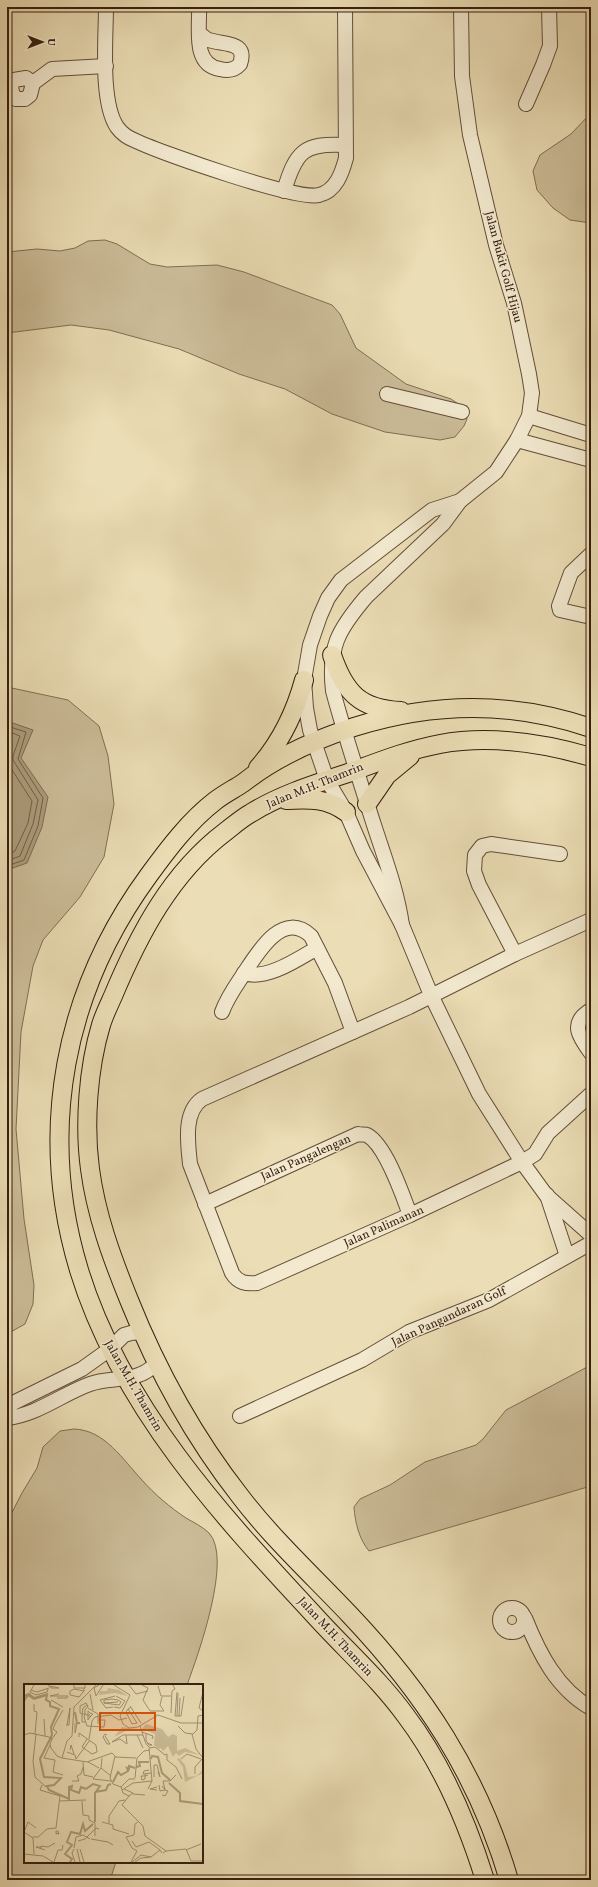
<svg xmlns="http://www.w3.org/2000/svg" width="598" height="1887" font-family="Vollkorn,serif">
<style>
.green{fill:#ccbd99;stroke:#816e54}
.water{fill:#ad9c7c;stroke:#7d6a50}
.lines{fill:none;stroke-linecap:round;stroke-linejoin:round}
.shore{stroke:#725d45;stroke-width:1}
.minor-casing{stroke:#634e38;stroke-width:16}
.major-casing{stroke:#361e0e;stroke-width:20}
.minor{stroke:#f2e9cf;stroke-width:14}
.major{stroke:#ebddb5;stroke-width:18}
.labels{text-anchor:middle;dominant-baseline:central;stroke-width:3;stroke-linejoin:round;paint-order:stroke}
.street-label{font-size:12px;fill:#361e0e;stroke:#f2e9cf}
.inset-river{fill:none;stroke:#ad9c7c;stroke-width:2}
.inset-road{fill:none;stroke:#a39172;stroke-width:1}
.view{fill:#d6530c;fill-opacity:0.15;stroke:#d6530c;stroke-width:2}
.inset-edge{fill:none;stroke:#361e0e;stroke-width:2}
</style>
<rect width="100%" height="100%" fill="#ebddb5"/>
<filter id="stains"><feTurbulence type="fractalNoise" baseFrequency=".005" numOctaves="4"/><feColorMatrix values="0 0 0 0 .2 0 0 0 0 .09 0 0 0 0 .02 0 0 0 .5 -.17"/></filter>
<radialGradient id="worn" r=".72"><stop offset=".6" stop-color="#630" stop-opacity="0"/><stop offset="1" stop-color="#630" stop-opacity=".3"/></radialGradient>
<!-- green -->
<g class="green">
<polygon points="591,113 591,223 570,220 553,208 537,190 533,171 540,155 571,134"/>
<polygon points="105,240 117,244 150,264 167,267 217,265 244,272 332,305 340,314 356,348 406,384 451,399 464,408 467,419 464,426 455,437 440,440 385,432 332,414 285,389 239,374 179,349 109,330 71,325 7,333 7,252 37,249 60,251 75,248 88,241"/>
<polygon points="7,687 68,700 99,726 108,756 114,804 104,857 80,897 43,940 33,966 21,1032 16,1129 24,1219 34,1285 33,1304 25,1324 7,1334"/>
<path d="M591 1365V1486L369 1551C359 1539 355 1522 354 1507L360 1499 390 1485 425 1462 476 1445 483 1439 506 1410Z"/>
<path d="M74 1429C105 1430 123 1460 142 1480 154 1494 171 1508 186 1518 193 1522 203 1527 209 1533 233 1558 198 1655 187 1685H25V1862H116L110 1880H7V1522L22 1493 37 1468 43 1447 60 1431Z"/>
</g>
<!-- water -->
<polygon class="water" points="7,721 33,730 21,758 48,797 42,827 27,863 7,870"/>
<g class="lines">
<!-- shore -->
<g class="shore">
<polyline points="7,726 26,732 18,759 43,798 38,826 24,860 7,866"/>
<polyline points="7,731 20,736 13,756 13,760 38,800 33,824 20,856 7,861"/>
<polyline points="7,762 32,801 28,823 15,851 7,855"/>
</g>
<defs>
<g id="minor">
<path d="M106 7C106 37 100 102 117 127 122 134 128 138 136 141 162 153 297 201 319 195 336 191 342 173 346 158L345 7"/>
<path d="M199 7C200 28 192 65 220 69 228 71 235 70 240 64 248 41 224 45 209 40 205 39 203 36 199 33"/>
<polyline points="33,83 26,78 14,80 11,85 12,93 16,99 25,99 30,95 33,83 52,69 106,66"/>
<polyline points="526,104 543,65 550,46 549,7"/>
<path d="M284 191C296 151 304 143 344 145"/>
<polyline points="387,394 462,412"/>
<polyline points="529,416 591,435"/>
<polyline points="517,440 591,460"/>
<polyline points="460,501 432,510 341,580 328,598 320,616 310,645 304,680 306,708 310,730 327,780 346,812 363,851 402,925 431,995 479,1094 522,1162 546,1195 591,1235"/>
<polyline points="591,554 571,573 559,606 560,610 591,617"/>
<path d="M591 920 515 954 409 1007 202 1099C183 1112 188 1144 190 1164L232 1273C238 1283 246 1284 257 1283L410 1215 522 1162 535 1154 548 1133 591 1094"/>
<path d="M402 925C397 890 385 859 374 825 360 781 345 736 333 691 328 647 338 630 366 597L443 524 460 501 496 472 517 440 529 416 532 393 529 374 514 303 496 245 470 135 462 76 461 7"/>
<polyline points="515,954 479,885 474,871 475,855 482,846 491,844 560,854"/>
<path d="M244 973C266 981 298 959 317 948"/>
<path d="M591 1010C569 1023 579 1037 591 1053"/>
<path d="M222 1012C227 998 235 987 243 975 257 954 282 909 311 936L335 983 353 1032"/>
<polyline points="547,1195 567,1256"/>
<path d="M205 1204 358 1134C361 1135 365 1134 367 1135 386 1145 403 1196 410 1215"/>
<polyline points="7,1409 13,1403 82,1369 110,1349 124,1335 131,1333 142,1332"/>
<polyline points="240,1416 362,1360 409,1332 489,1300 591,1243"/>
<path d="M7 1418C37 1415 62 1394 90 1384 106 1378 126 1381 141 1374 147 1372 152 1367 157 1364"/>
<circle cx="512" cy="1620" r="12"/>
<path d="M525 1618C539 1653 557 1689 591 1708"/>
</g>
<g id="major">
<path d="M332 655C345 693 360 709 401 711"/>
<path d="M258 768C281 742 295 713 304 680"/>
<path d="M286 800C310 799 326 798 346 812"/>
<polyline points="367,804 387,775 410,756"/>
<path d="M485 1880C467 1822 443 1765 406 1716 380 1680 346 1650 316 1617 221 1515 121 1407 79 1270 37 1131 64 991 149 875 168 849 189 821 215 801 224 794 234 789 243 783 276 757 314 740 354 727 434 702 511 701 591 728"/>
<path d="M509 1880C478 1775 424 1693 349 1614 312 1575 272 1538 240 1496 193 1436 157 1370 129 1300 112 1258 96 1215 90 1169 84 1125 88 1068 101 1025 104 1015 109 1005 113 996 139 934 171 873 225 832 234 825 242 818 251 813 280 795 315 784 348 773 378 762 408 750 440 744 489 735 543 743 591 757"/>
</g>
</defs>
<!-- minor casing -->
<use href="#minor" class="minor-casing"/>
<!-- major casing -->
<use href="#major" class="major-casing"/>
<!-- minor -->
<use href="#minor" class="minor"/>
<!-- major -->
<use href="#major" class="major"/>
</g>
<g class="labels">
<!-- street labels -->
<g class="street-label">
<text transform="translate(503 267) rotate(75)">Jalan Bukit Golf Hijau</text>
<text transform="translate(315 786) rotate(-22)">Jalan M.H. Thamrin</text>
<text transform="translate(306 1158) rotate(-24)">Jalan Pangalengan</text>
<text transform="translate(384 1227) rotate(-24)">Jalan Palimanan</text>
<text transform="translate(449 1317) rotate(-25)">Jalan Pangandaran Golf</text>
<text transform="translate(133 1386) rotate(60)">Jalan M.H. Thamrin</text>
<text transform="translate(335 1637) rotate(47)">Jalan M.H. Thamrin</text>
</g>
</g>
<!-- overview -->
<g transform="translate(24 1684)">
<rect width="179" height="179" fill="#ebddb5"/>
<path d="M84 4 95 6 104 12 91 9 75 11 76 7H83ZM122 40 138 45 144 53 149 50 153 52V67L161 64 176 71 161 68 155 72 152 69 149 73 144 62 139 67 137 64 135 65 130 61 131 50 118 45ZM98 43 114 45 115 47H102L90 53ZM155 74 161 81 164 93 172 92 179 86V89L161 98 159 83 153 75Z" fill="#ccbd99"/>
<path class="inset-river" d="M0 12 5 10 10 14 24 10M0 17 4 11 10 15 23 11 22 16 26 18V22L35 25 27 43 28 51 16 75 20 93 37 94 30 101 23 102 25 106 45 115V103L48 102 47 106 55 109 57 103 62 105M51 28 53 39H56M127 75 128 72 134 73 138 89 146 96M112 83 116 82 115 78H125M89 98 94 88 97 91 104 87 103 84 105 85V82L111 84M145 99 156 109V117L179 120M62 105 69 100 76 102 71 109V138M71 108 82 106 84 101 87 100M46 178 48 175 41 170 48 161 43 158 47 148 56 150 59 140 61 147 69 140"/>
<path class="inset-road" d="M10 1 6 8 12 11 23 8 24 5M24 1 27 4H35L26 2M50 1V4H61V1M72 1 50 23 48 52 43 57 38 74 63 78 88 69 91 72 86 94 89 100 97 103 99 109 105 112 98 121 119 142 121 152 142 167 139 169M75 1 70 4 72 12 79 1M90 1 106 11 96 32 99 40 105 44 114 43 134 31 157 39H179M105 1 112 10 124 7M118 1 124 4 119 16 126 27H140L136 21 138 13M134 2 137 12H147M7 6 13 8 25 4M60 7 50 5 46 7V11L55 13 60 7V4M153 8 151 32H157L160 12M179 8 175 24 179 27M35 10 26 12H44M66 10 69 26M33 14H43L44 12M88 15 94 16 97 18 95 21 80 19V16ZM27 16 39 23M80 19 94 18M10 20V27L13 28 11 50M106 22 117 39M89 23 82 24 76 16 91 12M90 23 96 24 101 17 92 12M64 24 74 30V40M104 25 113 39 108 40 102 28 104 25 107 23M66 29 69 30 66 33V31H63L61 30H58L56 29V22L62 19 64 22 61 26V30L60 33 63 42 80 43 81 36H74M147 29 148 7 151 5 149 1M153 32 154 9M155 32 156 14M66 33 64 36V27L66 29M20 35 21 52M62 38H58V32L59 24 63 21M51 39V49L53 40M42 41H45V40L46 24 43 41M116 42 122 60 126 64 131 63 141 71 143 70V76L152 83 158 95M154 42 161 49 169 50 173 46 174 32 179 31M118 48 129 52 128 55M12 50 9 77 11 93 22 103M122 50V57L124 59 125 61H128L123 59M168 50 172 65 179 74M0 51 6 49 25 53 28 55 26 60 27 64 33 72 38 74M83 51 81 50 79 53 83 60M113 51 119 64M81 52 86 60H83M55 53V49L72 61 73 68 68 70M28 55 33 48 29 45 31 40 39 26M63 55 58 63 68 70M65 55 68 37 71 33 87 31 95 36 103 34M88 58 99 51H119M88 58 96 55 103 60 102 51M26 61 20 74 31 76 29 88 39 91M46 66 47 61 50 70M43 68 51 71 52 75M91 73 112 74M78 74 77 84 69 95 87 97M52 75 66 56M157 75 163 70 177 75M59 78 60 91 69 93M64 78 75 84M77 84 87 92M125 86 120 87 119 90 127 89M121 90V95L118 96 117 92H121L124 91M171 90V83L178 75M130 93V81H133L136 93 134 88M111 94 113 74 120 67 126 66M48 97H55L53 92 57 90 59 83M135 101 136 107 141 106 138 102M97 103 105 95H111M133 103 126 105 133 106M100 105 109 109 105 112M124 105 128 97 125 64M98 106 109 99 128 97M109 110 121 111M138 111 141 112 144 107 141 106 139 97H146L152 91M35 117 62 116M58 117 59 131 65 132V136L71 139V152M78 138 89 141V145L105 150M85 139V132L95 117 101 116M0 148 9 154 10 170M0 148 4 138 12 144M32 149 35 150 34 147H32V150L35 149M9 153H14L23 145 32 144 36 112 16 106 18 101M67 155 84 158 89 161M54 157 61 155 72 144 75 145M108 157 112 163 125 158 136 166M17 163H12L21 166M50 164 52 153 59 151 66 155M17 165V162L24 163 31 159M50 165 48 169 51 178M53 165 56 178M56 165 60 178M162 166 177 160M142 167 162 165 167 177H179M0 170 19 172 29 178M30 178 34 166H38L39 161M107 178 113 167 108 164 102 153 110 151 111 140 114 138M108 178 117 171 127 173 136 166 138 169M111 178 117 174 127 173"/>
<path class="view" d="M76 29H131V46H76Z"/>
<rect width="179" height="179" class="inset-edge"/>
</g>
<!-- margin -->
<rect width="598" height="1887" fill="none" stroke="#ebddb5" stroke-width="24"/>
<rect x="8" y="8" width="582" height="1871" fill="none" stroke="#361e0e" stroke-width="2"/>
<rect x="12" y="12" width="574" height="1863" fill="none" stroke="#361e0e"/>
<!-- north arrow -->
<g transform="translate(42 42) rotate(90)" stroke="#f2e9cf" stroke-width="3" paint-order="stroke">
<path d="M0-3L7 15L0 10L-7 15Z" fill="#361e0e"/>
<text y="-6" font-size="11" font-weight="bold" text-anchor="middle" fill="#361e0e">U</text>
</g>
<rect width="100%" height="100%" filter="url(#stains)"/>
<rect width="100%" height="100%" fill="url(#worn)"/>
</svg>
